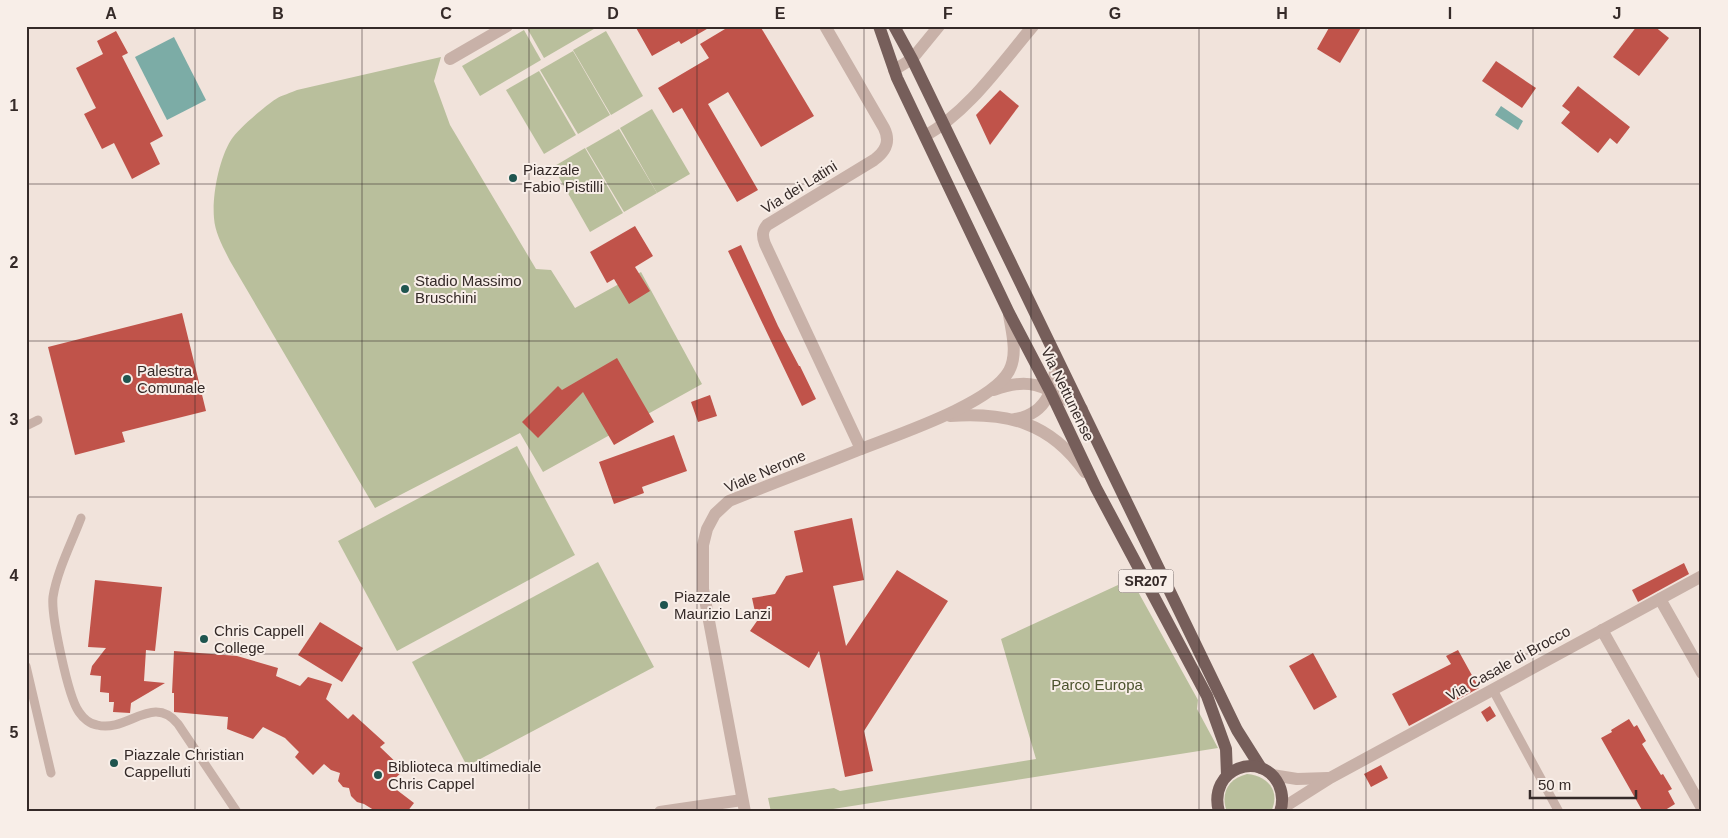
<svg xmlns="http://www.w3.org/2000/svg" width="1728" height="838" font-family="Arial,sans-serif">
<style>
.green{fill:#b9bf9c}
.water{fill:#7caca6}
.building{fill:#c0534a}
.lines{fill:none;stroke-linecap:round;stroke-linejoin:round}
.lane{stroke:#c8b1a8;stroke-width:9}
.street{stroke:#c8b1a8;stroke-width:12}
.primary{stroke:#765e5a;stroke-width:12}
.grid{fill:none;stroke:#352a28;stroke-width:1;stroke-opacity:0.55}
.poi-dot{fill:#1f554f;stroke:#f8eee8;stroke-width:2}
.labels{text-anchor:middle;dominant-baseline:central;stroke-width:4;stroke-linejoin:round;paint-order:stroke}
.shield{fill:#f8eee8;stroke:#706562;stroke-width:1}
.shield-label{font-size:14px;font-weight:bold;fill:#352a28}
.poi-label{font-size:15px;fill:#352a28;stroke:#f8eee8;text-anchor:start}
.street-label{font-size:15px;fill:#352a28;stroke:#f8eee8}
.park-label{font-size:15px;fill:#4b522d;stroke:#f8eee8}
.neatline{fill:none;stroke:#352a28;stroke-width:2}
.grid-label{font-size:16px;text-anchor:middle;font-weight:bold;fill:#352a28}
</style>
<rect width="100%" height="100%" fill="#f1e3db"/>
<!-- green -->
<g class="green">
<polygon points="530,26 599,26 544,58 527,28"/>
<polygon points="524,30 541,60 480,96 462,66"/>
<polygon points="606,31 643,96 611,115 573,50"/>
<polygon points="573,51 610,115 578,134 540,70"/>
<path d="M441 57 434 81 450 125 536 269 551 270 575 308 641 272 702 384 543 472 520 433 375 508 230 261C223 247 215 233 214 218 212 196 219 159 231 140 238 129 265 106 276 99 282 95 291 93 297 90Z"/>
<polygon points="539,71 576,135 544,154 506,90"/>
<polygon points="652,109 690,174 657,193 620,128"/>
<polygon points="619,129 657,193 624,212 586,148"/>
<polygon points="585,148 623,213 590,232 553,167"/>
<polygon points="517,446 575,555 397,651 338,541"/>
<polygon points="598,562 654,667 467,766 412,662"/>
<polygon points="1131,579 1198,700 1197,709 1218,748 814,812 771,812 768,798 834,788 840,791 1036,759 1001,639"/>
<path d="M1247 774C1268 776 1281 791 1271 812H1227C1220 793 1228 779 1247 774Z"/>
</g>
<!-- water -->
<g class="water">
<polygon points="174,37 206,100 167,120 135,57"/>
<polygon points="1501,106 1523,121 1518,130 1495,115"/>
</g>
<!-- building -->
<g class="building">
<polygon points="635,26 712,26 681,44 679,41 652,56"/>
<polygon points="730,26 760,26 814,116 761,147 728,92 708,104 758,190 737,202 682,108 673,113 658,88 709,58 700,44"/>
<polygon points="1330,26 1362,26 1340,63 1317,49"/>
<polygon points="1637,26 1654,26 1669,38 1639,76 1613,57"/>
<polygon points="116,31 128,53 122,56 163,136 150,143 160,164 132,179 114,143 102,149 84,114 96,108 76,68 103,54 97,41"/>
<polygon points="1496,61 1536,88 1522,108 1482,81"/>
<polygon points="1578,86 1630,127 1617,144 1610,138 1598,153 1561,123 1570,112 1562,106"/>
<polygon points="1000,90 1019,106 990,145 976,115"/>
<polygon points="635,226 653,256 635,267 650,291 629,304 614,279 607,283 590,252"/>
<polygon points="741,245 778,326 799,366 800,366 816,399 802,406 728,251"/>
<polygon points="182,313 206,411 122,432 125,442 75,455 48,347"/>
<polygon points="617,358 654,422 614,445 583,392 538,438 522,422 558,386 562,390"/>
<polygon points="710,395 717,416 698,422 691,402"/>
<polygon points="674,435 687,471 642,487 644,493 614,504 599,462"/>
<polygon points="852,518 864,580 833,586 846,646 897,570 948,601 864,731 873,771 845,777 819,651 809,668 750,631 757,621 752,598 775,594 786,576 803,572 794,531"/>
<polygon points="1684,563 1689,574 1638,602 1632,590"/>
<polygon points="95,580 162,587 155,651 146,650 144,681 165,683 131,703 130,713 113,712 114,702 109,702 109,693 100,692 101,676 90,675 92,666 106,648 88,647"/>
<polygon points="320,622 363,648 342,682 298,655"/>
<polygon points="1458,650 1479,688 1409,726 1392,694 1451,664 1446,656"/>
<polygon points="174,651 237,656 278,668 276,676 300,686 308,677 332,684 326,699 348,719 353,714 385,743 380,747 404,770 389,784 414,803 407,812 377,812 364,804 357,802 351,796 349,788 343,787 338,781 340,773 331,770 324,764 313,775 295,757 299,752 285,738 263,727 253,739 227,729 228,717 174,712 174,693 172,693"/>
<polygon points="1313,653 1337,697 1314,710 1289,666"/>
<polygon points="1490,706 1496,716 1487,722 1481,712"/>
<polygon points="1629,719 1634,727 1637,725 1646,741 1642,744 1661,775 1663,774 1672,789 1668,791 1675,804 1662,812 1643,812 1601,738 1612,732 1611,730"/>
<polygon points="1381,765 1388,778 1371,787 1364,774"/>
</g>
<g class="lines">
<!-- lane -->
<g class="lane">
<polyline points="26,426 38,420"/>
<path d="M81 518C72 542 57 571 53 597 51 615 68 697 79 712 83 718 90 724 97 725 127 733 153 693 178 724L237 812"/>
<polyline points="26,666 51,773"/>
<polyline points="1493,690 1559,812"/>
</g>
<!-- street -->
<g class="street">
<path d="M825 26 884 128C891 142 885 152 874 160L767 225C762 231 762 236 765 244L861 449"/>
<polyline points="450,59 507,26"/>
<polyline points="894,70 912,59 939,26"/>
<path d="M925 136C969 111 1000 65 1033 26"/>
<path d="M994 390C1033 375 1048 389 1082 409"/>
<path d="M950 416C1007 412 1050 422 1085 472"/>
<path d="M1015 419C1048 414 1057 384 1055 355"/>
<polyline points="1660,599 1702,673"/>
<polyline points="1602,630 1702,808"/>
<polyline points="1272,775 1297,779 1328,778"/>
<polyline points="1281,809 1330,778 1702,576"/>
<polyline points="660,812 742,800"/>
<path d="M745 812 703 589V545L707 529 715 514 729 501C771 484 814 468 856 451 893 436 990 405 1009 371 1018 354 1012 333 1009 315"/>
</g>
<!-- primary -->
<g class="primary">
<polyline points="879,26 897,78 1009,313 1050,391 1096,488 1207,696 1226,749 1227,775"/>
<polyline points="894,26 912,59 1237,730 1261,768"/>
<path d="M1219 812C1207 768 1262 749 1279 785 1283 794 1283 803 1280 812"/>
</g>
</g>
<!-- grid -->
<path class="grid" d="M195 26V812M362 26V812M529 26V812M697 26V812M864 26V812M1031 26V812M1199 26V812M1366 26V812M1533 26V812M26 184H1702M26 341H1702M26 497H1702M26 654H1702"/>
<!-- markers -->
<g class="poi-dot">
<circle cx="513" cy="178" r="5"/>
<circle cx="405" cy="289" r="5"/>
<circle cx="127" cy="379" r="5"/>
<circle cx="664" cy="605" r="5"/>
<circle cx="204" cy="639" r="5"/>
<circle cx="114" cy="763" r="5"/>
<circle cx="378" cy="775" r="5"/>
</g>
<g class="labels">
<!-- shield labels -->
<rect class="shield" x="1118.5" y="569.5" width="55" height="23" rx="4"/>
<g class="shield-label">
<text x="1146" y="581">SR207</text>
</g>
<!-- poi labels -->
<g class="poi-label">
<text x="523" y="169">Piazzale<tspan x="523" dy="17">Fabio Pistilli</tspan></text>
<text x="415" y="280">Stadio Massimo<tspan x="415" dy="17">Bruschini</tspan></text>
<text x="137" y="370">Palestra<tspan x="137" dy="17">Comunale</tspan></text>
<text x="674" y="596">Piazzale<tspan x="674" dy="17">Maurizio Lanzi</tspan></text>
<text x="214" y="630">Chris Cappell<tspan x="214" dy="17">College</tspan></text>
<text x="124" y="754">Piazzale Christian<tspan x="124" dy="17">Cappelluti</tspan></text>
<text x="388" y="766">Biblioteca multimediale<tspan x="388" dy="17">Chris Cappel</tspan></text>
</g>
<!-- street labels -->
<g class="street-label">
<text transform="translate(799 187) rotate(-32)">Via dei Latini</text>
<text transform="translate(1068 394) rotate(64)">Via Nettunense</text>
<text transform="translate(765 471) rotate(-23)">Viale Nerone</text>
<text transform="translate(1508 663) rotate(-29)">Via Casale di Brocco</text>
</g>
<!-- park labels -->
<g class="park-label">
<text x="1097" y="684">Parco Europa</text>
</g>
</g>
<!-- border -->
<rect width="1728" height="838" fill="none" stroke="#f8eee8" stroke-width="55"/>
<!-- scale -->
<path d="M1530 790v8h106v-8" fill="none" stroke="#352a28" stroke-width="2.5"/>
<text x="1538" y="790" font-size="15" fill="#352a28" stroke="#f8eee8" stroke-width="4" paint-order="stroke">50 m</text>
<rect x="28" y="28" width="1672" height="782" class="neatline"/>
<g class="grid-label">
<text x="111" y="19">A</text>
<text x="278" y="19">B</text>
<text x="446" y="19">C</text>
<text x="613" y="19">D</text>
<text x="780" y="19">E</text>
<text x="948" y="19">F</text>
<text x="1115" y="19">G</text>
<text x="1282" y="19">H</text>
<text x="1450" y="19">I</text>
<text x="1617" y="19">J</text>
<text x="14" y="111">1</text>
<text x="14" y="268">2</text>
<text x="14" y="425">3</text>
<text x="14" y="581">4</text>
<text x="14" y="738">5</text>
</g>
</svg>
